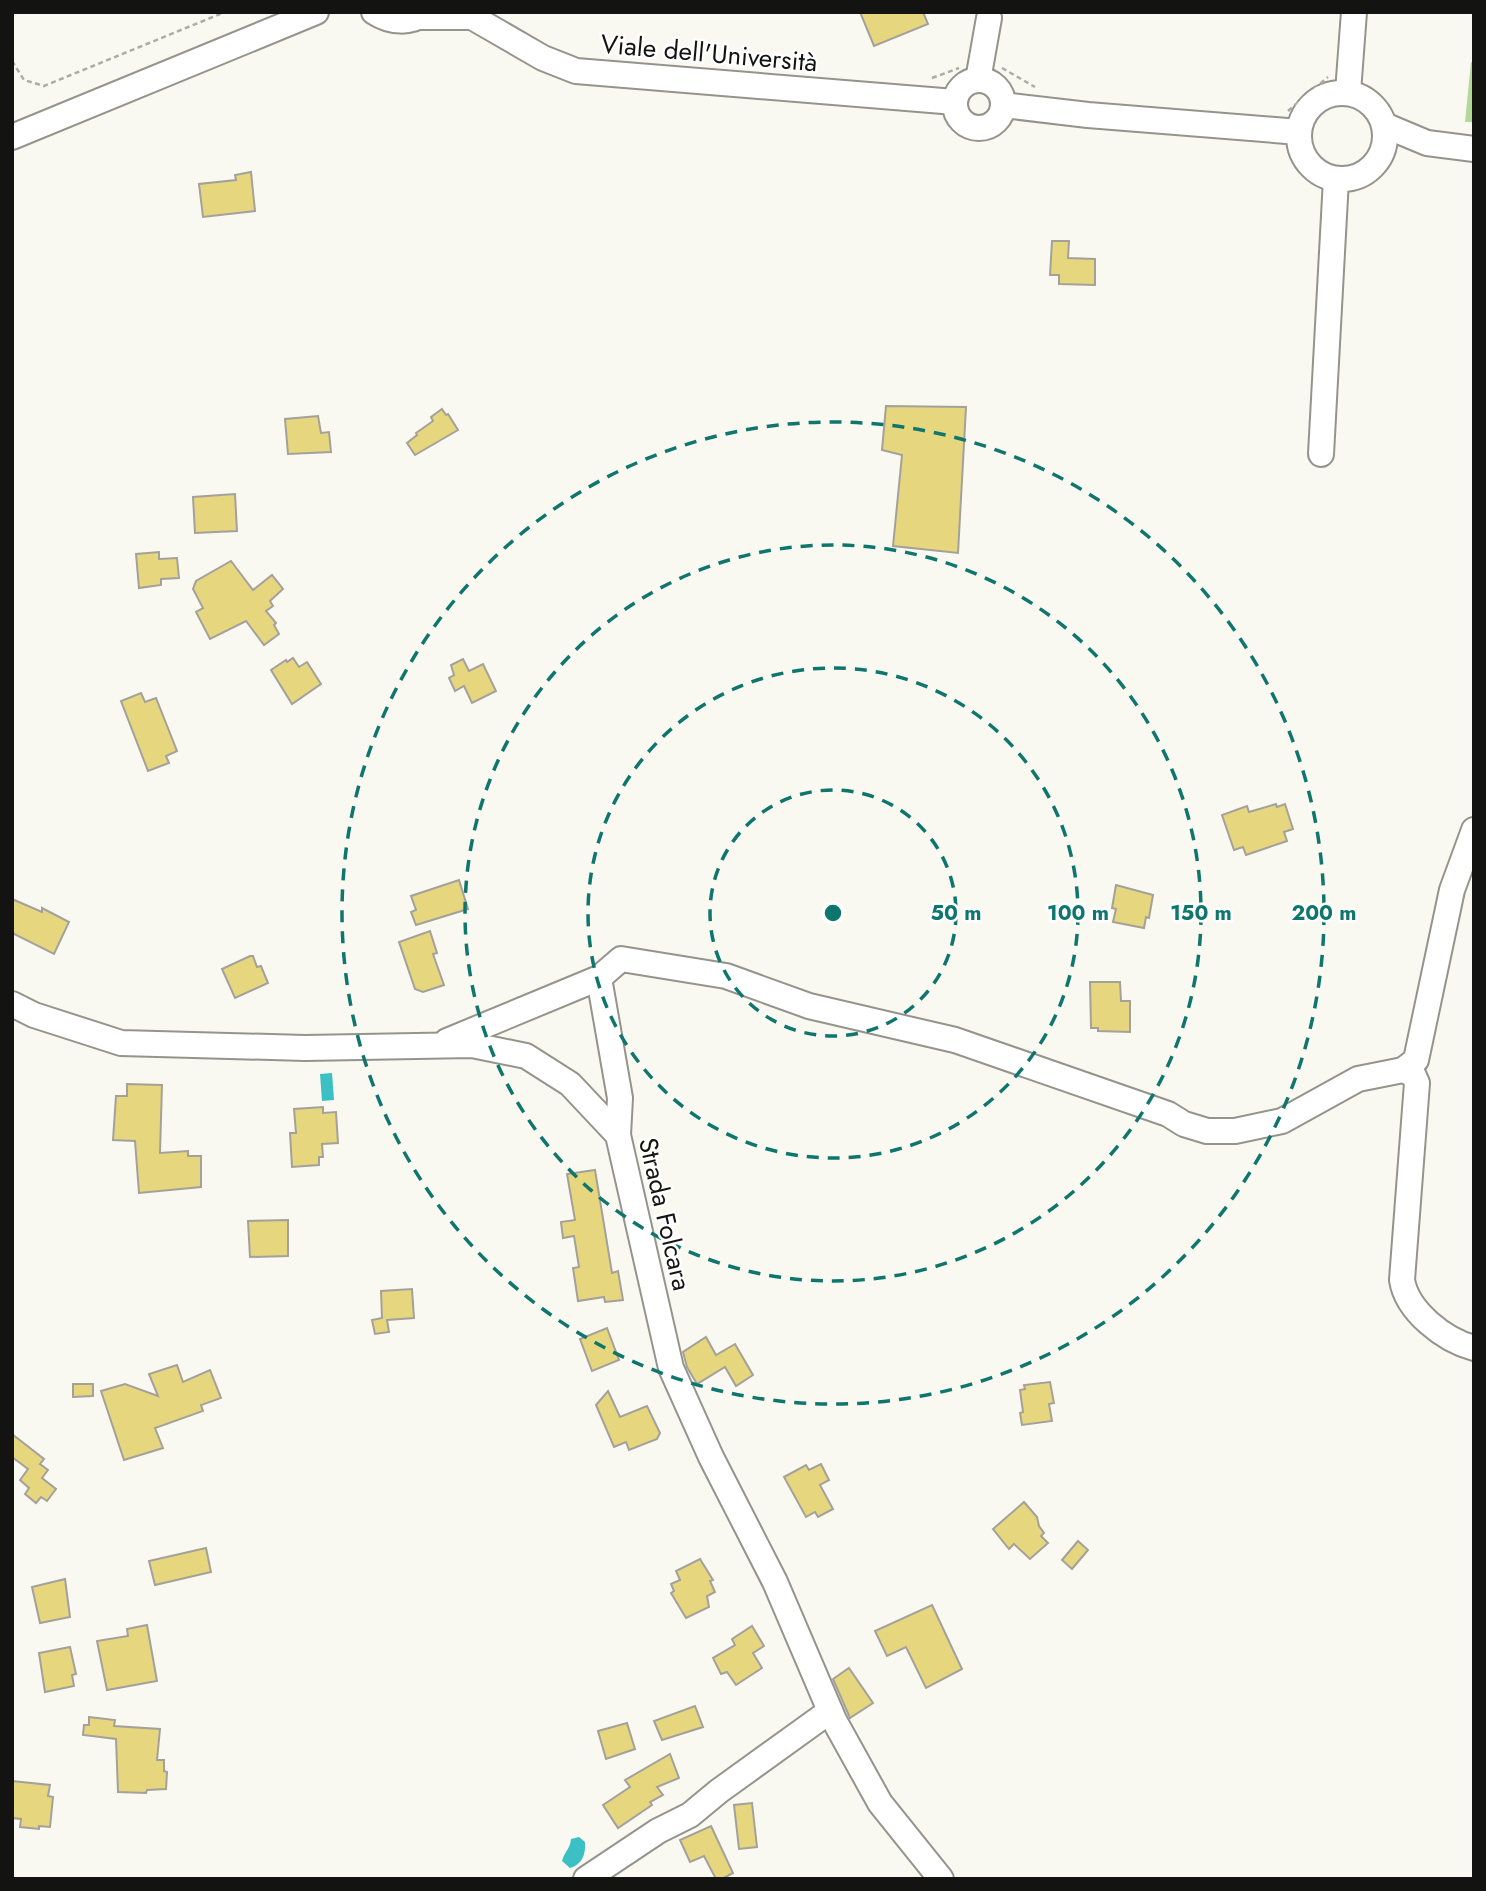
<svg xmlns="http://www.w3.org/2000/svg" width="1486" height="1891" font-family="Jost,sans-serif">
<style>
.green{fill:#b2d89a}
.water{fill:#3bc0c3}
.building{fill:#e6d77e;stroke:#a3a19a;stroke-width:2}
.lines{fill:none;stroke-linecap:round;stroke-linejoin:round}
.minor-casing{stroke:#94938c;stroke-width:28}
.path{stroke:#acaca6;stroke-width:2.5;stroke-dasharray:5 3.5;stroke-linecap:butt}
.minor{stroke:#fff;stroke-width:24}
.ring{fill:none;stroke:#0f766e;stroke-width:3.5;stroke-dasharray:12 9}
.labels{text-anchor:middle;dominant-baseline:central;stroke-width:5;stroke-linejoin:round;paint-order:stroke}
.street-label{font-size:26px;fill:#131311;stroke:#fff}
.centre{fill:#0f766e;stroke:#fff;stroke-width:3.5}
.ring-label{font-size:21px;text-anchor:middle;font-weight:bold;fill:#0f766e;stroke:#fff;stroke-width:5;stroke-linejoin:round;paint-order:stroke}
</style>
<rect width="100%" height="100%" fill="#faf9f1"/>
<!-- green -->
<polygon class="green" points="1471,62 1474,62 1474,122 1465,122"/>
<!-- water -->
<g class="water">
<polygon points="332,1073 334,1100 322,1101 320,1074"/>
<path d="M579 1837 585 1842C586 1854 582 1865 570 1868L562 1861C565 1851 570 1849 571 1839Z"/>
</g>
<!-- building -->
<g class="building">
<polygon points="860,12 923,12 928,24 874,46"/>
<polygon points="251,172 255,211 203,217 199,184 236,180 235,175"/>
<polygon points="1052,241 1069,241 1068,258 1095,259 1095,285 1059,284 1059,275 1050,275"/>
<polygon points="886,406 966,407 958,553 893,546 902,455 882,450"/>
<polygon points="442,409 446,415 448,414 458,430 415,455 407,443 417,435 416,433 433,421 431,417"/>
<polygon points="318,416 321,433 329,432 331,452 288,454 285,419"/>
<polygon points="235,494 237,531 195,533 193,497"/>
<polygon points="159,552 159,559 177,558 179,578 161,579 161,585 139,588 136,554"/>
<polygon points="231,561 253,590 272,575 283,589 270,601 273,606 266,611 276,623 274,625 279,634 264,645 246,621 210,639 196,612 203,608 193,589 196,581"/>
<polygon points="293,658 299,667 307,662 321,684 292,704 271,670 286,660 287,662"/>
<polygon points="463,659 469,671 483,664 496,691 472,703 464,686 455,691 449,678 454,675 451,665"/>
<polygon points="141,693 145,702 156,698 177,751 166,756 169,763 148,771 121,701"/>
<polygon points="1276,804 1277,807 1285,804 1293,829 1284,832 1287,841 1246,855 1243,847 1234,850 1222,815 1247,806 1249,812"/>
<polygon points="459,880 468,909 416,925 411,912 416,910 411,896"/>
<polygon points="1116,885 1153,895 1149,918 1146,917 1144,928 1113,922 1116,909 1112,908"/>
<polygon points="12,899 42,912 42,908 69,922 54,954 12,933"/>
<polygon points="430,931 437,953 433,954 444,985 423,992 415,989 399,942"/>
<polygon points="250,956 253,956 257,967 261,966 268,983 235,998 222,969"/>
<polygon points="1090,982 1120,982 1121,1001 1130,1001 1130,1032 1098,1031 1098,1028 1091,1028"/>
<polygon points="127,1084 162,1085 160,1153 188,1151 188,1156 201,1156 201,1187 139,1193 135,1141 113,1140 116,1096 127,1096"/>
<polygon points="323,1107 323,1113 336,1112 338,1143 322,1144 323,1157 319,1157 319,1165 292,1167 290,1133 296,1133 294,1109"/>
<polygon points="595,1170 612,1273 618,1271 623,1300 605,1302 604,1297 578,1301 573,1268 579,1267 574,1236 563,1238 561,1222 575,1220 567,1174"/>
<polygon points="288,1220 288,1256 250,1257 248,1221"/>
<polygon points="412,1289 414,1318 387,1320 389,1332 375,1334 372,1320 382,1318 381,1291"/>
<polygon points="607,1328 619,1360 592,1371 580,1339"/>
<polygon points="706,1337 716,1355 735,1344 753,1375 736,1386 725,1367 697,1384 687,1367 683,1352"/>
<polygon points="177,1365 183,1382 210,1370 221,1398 201,1405 203,1411 155,1428 163,1448 124,1460 101,1391 125,1384 158,1396 149,1374"/>
<polygon points="1050,1382 1054,1403 1049,1404 1052,1421 1022,1425 1020,1413 1023,1412 1020,1390 1025,1389 1024,1385"/>
<polygon points="73,1384 93,1384 93,1396 73,1397"/>
<polygon points="608,1391 620,1417 647,1406 660,1433 657,1439 629,1450 626,1442 614,1447 596,1405"/>
<polygon points="12,1434 44,1459 40,1464 48,1470 42,1478 56,1489 47,1501 41,1497 36,1503 25,1494 29,1488 20,1480 28,1469 12,1457"/>
<polygon points="821,1464 829,1480 820,1485 833,1509 818,1517 815,1512 806,1517 784,1477 806,1465 809,1470"/>
<polygon points="1024,1502 1037,1517 1039,1526 1044,1533 1041,1536 1048,1543 1030,1559 1014,1544 1009,1549 993,1529"/>
<polygon points="1078,1541 1088,1550 1072,1569 1062,1560"/>
<polygon points="206,1548 211,1572 155,1585 149,1561"/>
<polygon points="700,1559 713,1580 710,1581 715,1592 707,1596 709,1607 686,1618 671,1593 674,1591 671,1584 680,1580 676,1571"/>
<polygon points="65,1579 70,1617 40,1623 32,1587"/>
<polygon points="932,1605 962,1669 926,1688 906,1647 887,1656 875,1631"/>
<polygon points="147,1625 157,1681 107,1690 97,1641 128,1636 127,1629"/>
<polygon points="752,1626 764,1646 753,1653 762,1668 736,1685 727,1672 721,1674 713,1658 735,1645 732,1639"/>
<polygon points="70,1647 76,1674 72,1675 74,1686 45,1692 39,1653"/>
<polygon points="849,1668 873,1703 850,1718 833,1679"/>
<polygon points="695,1706 703,1727 662,1740 654,1721"/>
<polygon points="89,1717 115,1720 114,1726 160,1729 157,1760 164,1760 164,1771 167,1772 166,1789 147,1790 146,1793 118,1792 116,1739 83,1735 84,1725 89,1725"/>
<polygon points="627,1723 635,1749 606,1759 598,1731"/>
<polygon points="670,1754 679,1778 657,1787 663,1795 650,1802 652,1805 618,1828 603,1805 630,1787 625,1780"/>
<polygon points="12,1781 50,1785 48,1796 53,1797 50,1827 39,1826 39,1829 20,1827 21,1819 12,1818"/>
<polygon points="752,1803 757,1847 739,1849 734,1805"/>
<polygon points="711,1826 733,1873 722,1879 716,1879 704,1856 690,1862 680,1840"/>
</g>
<g class="lines">
<defs>
<g id="minor">
<path d="M374 12C391 23 410 24 427 12"/>
<polyline points="469,12 472,17 543,58 576,71 955,102"/>
<polyline points="421,17 472,17"/>
<polyline points="978,80 989,18"/>
<circle cx="979" cy="104" r="24"/>
<polyline points="1348,92 1354,12"/>
<circle cx="1342" cy="136" r="43"/>
<polyline points="1003,105 1088,115 1299,132"/>
<polyline points="1384,125 1427,143 1474,149"/>
<polyline points="12,137 316,12"/>
<polyline points="1321,454 1336,179"/>
<polyline points="599,978 620,1098 618,1135"/>
<polyline points="12,1004 34,1015 121,1043 305,1048 472,1045 526,1056 570,1084 618,1135 671,1368 711,1457 775,1582 834,1720 880,1803 941,1879"/>
<path d="M447 1041 599 978 621 959 726 976 809 1006 955 1040 1168 1114 1184 1124 1207 1131H1235L1282 1121 1358 1079 1403 1070 1413 1074 1417 1083 1402 1280C1407 1311 1444 1340 1474 1348"/>
<polyline points="1403,1070 1416,1060 1452,890 1474,830"/>
<polyline points="586,1879 658,1831 690,1815 719,1791 830,1711"/>
</g>
</defs>
<!-- minor casing -->
<use href="#minor" class="minor-casing"/>
<!-- path -->
<g class="path">
<polyline points="12,61 24,80 44,86 225,12"/>
<polyline points="1002,68 1035,87"/>
<polyline points="932,78 959,68"/>
<polyline points="1288,111 1328,77"/>
</g>
<!-- minor -->
<use href="#minor" class="minor"/>
</g>
<!-- distance rings -->
<g class="ring">
<circle cx="833" cy="913" r="123"/>
<circle cx="833" cy="913" r="245"/>
<circle cx="833" cy="913" r="368"/>
<circle cx="833" cy="913" r="491"/>
</g>
<g class="labels">
<!-- street labels -->
<g class="street-label">
<text transform="translate(709 53) rotate(5)">Viale dell'Università</text>
<text transform="translate(665 1214) rotate(77)">Strada Folcara</text>
</g>
</g>
<circle cx="833" cy="913" r="10" class="centre"/>
<g class="ring-label">
<text x="956" y="920">50 m</text>
<text x="1078" y="920">100 m</text>
<text x="1201" y="920">150 m</text>
<text x="1324" y="920">200 m</text>
</g>
<!-- border -->
<rect width="1486" height="1891" fill="none" stroke="#131311" stroke-width="28"/>
</svg>
